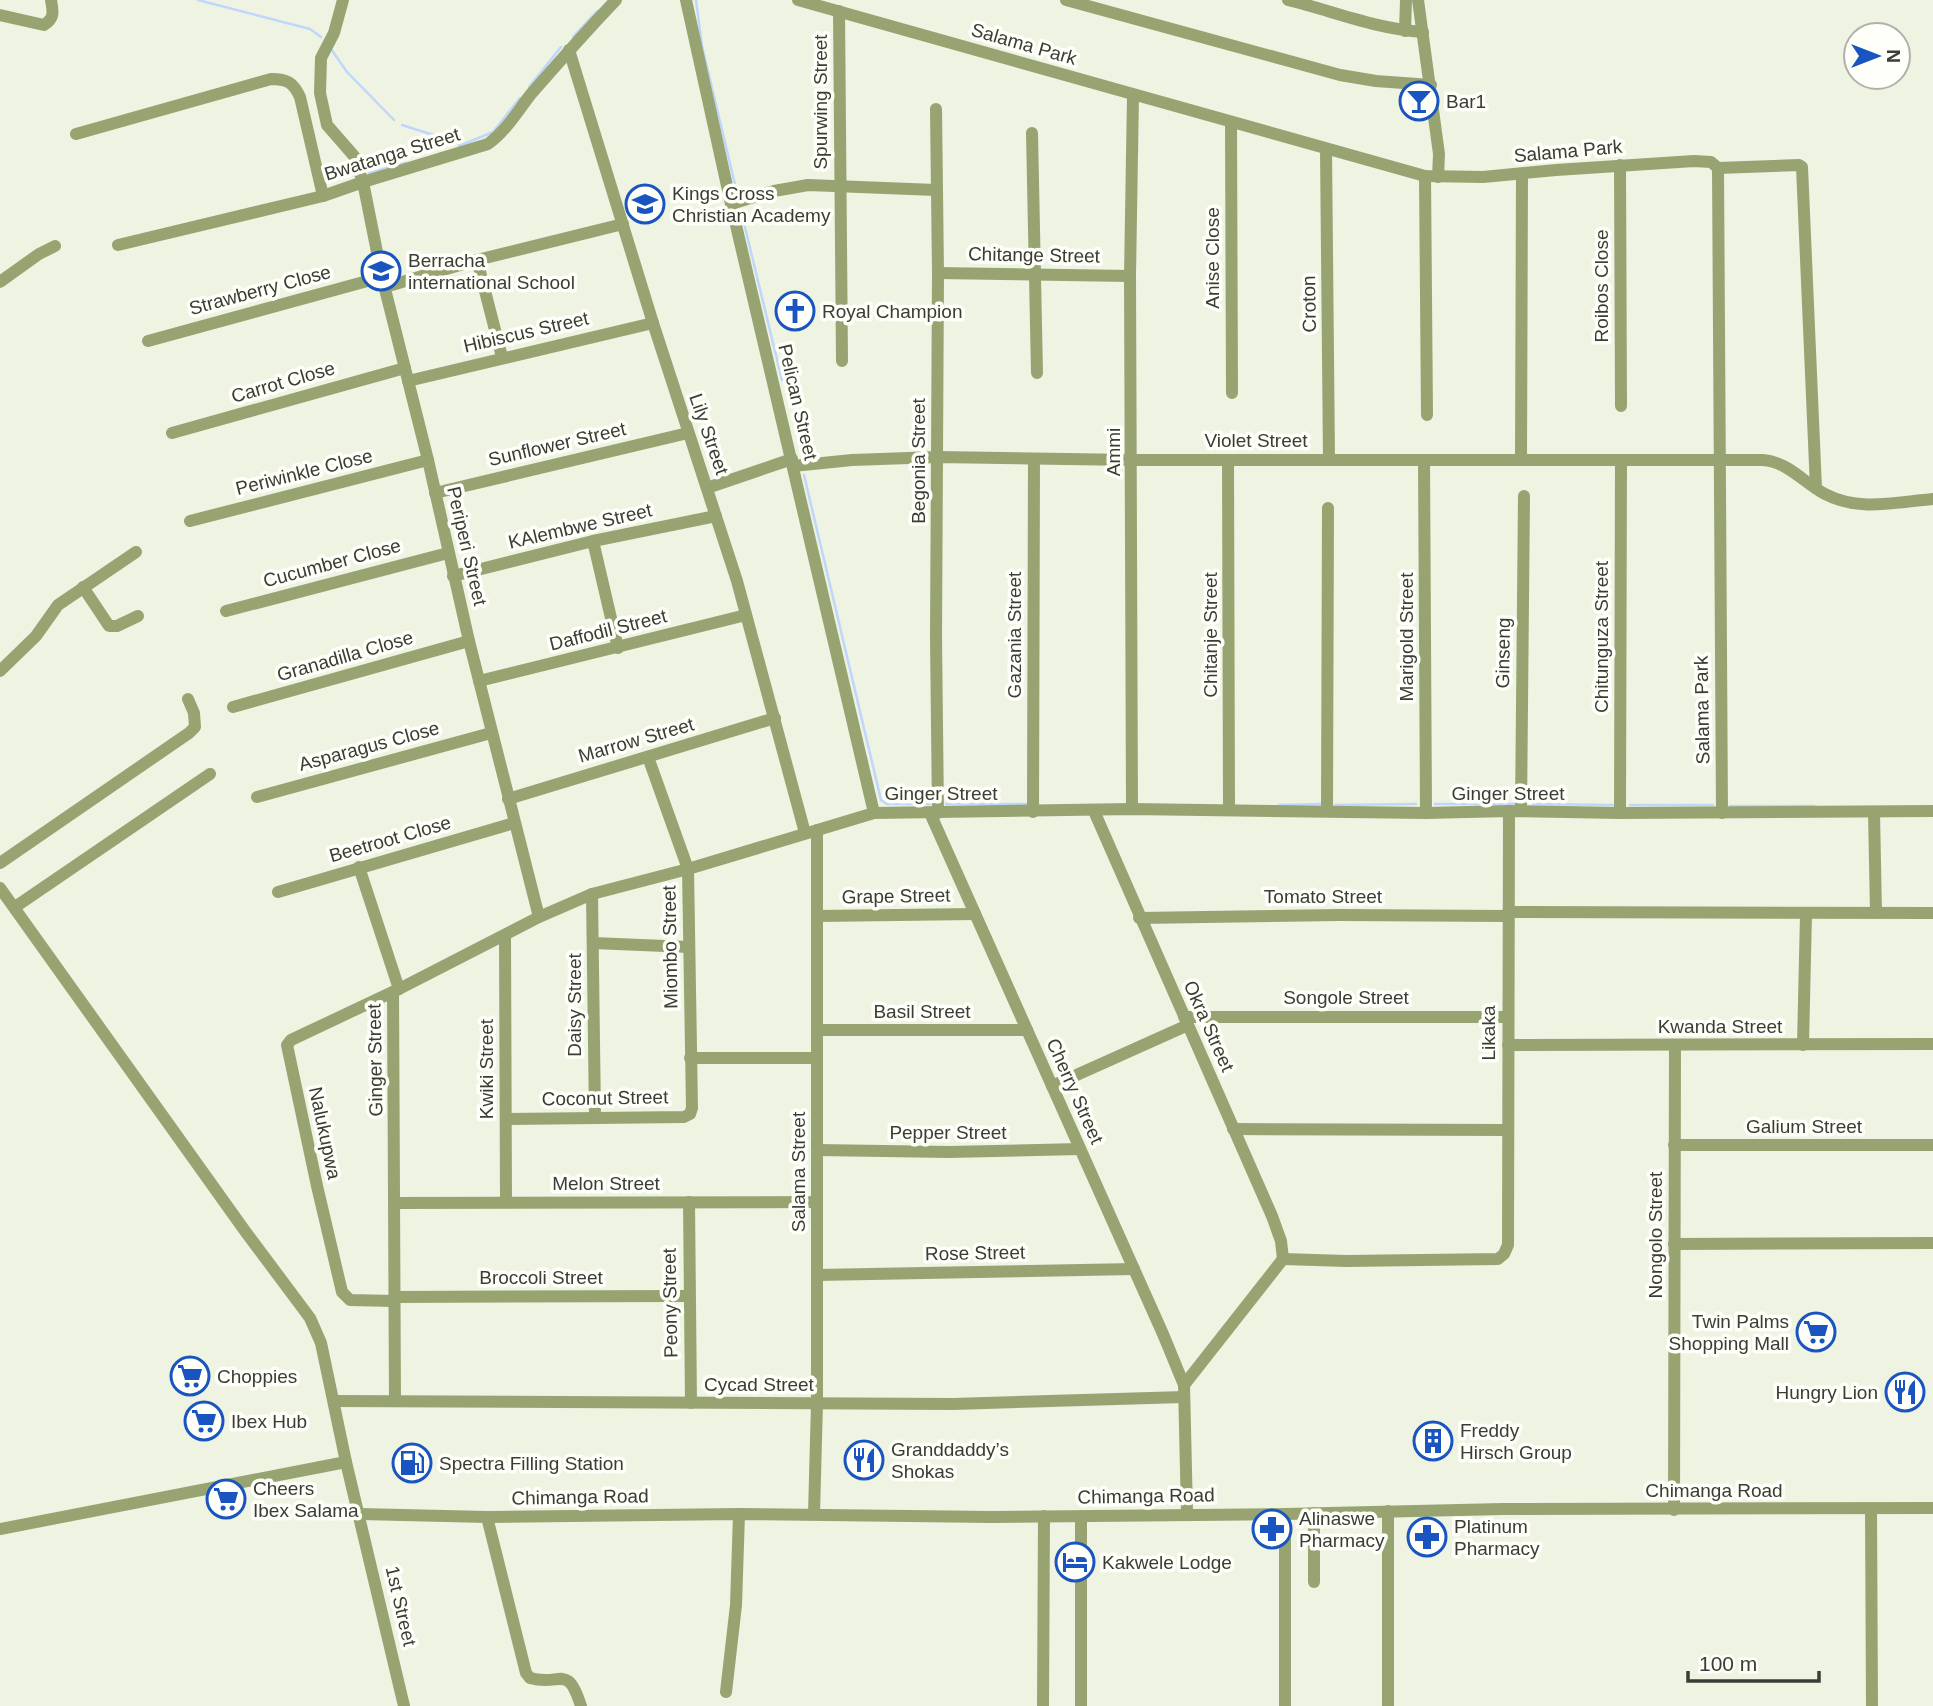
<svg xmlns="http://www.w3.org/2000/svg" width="1933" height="1706" font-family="Arial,sans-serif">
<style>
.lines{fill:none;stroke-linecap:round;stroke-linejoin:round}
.stream{stroke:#c0d6fd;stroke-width:2.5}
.minor{stroke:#97a472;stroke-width:12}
.labels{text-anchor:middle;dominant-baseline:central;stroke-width:7;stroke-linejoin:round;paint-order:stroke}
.street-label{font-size:19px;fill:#3a3c35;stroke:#fdfff8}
.poi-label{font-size:19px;fill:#3a3c35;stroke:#fdfff8;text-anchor:start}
</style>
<rect width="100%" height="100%" fill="#eef3e2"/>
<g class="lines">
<!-- stream -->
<g class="stream">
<polyline points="198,0 310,29 321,37"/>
<polyline points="696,0 702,46 738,197"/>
<polyline points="573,37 597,11"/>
<polyline points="331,49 347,72 394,120"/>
<polyline points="529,87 561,47"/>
<polyline points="402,125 462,144"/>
<polyline points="459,146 493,132 520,98"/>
<polyline points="369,173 406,163"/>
<polyline points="742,215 782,380"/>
<polyline points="804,475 881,800 887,804 930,804"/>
<polyline points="946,804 1028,804"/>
<polyline points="1435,804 1515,804"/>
<polyline points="1533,804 1613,805"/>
<polyline points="1279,805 1321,804"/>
<polyline points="1335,805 1416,804"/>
<polyline points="1630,805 1713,805"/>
<polyline points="1730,806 1814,806"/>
</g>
<!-- minor -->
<g class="minor">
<polyline points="343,0 334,33 321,58 320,93 327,125 354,156 363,182 382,277 428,460 469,641 539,917"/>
<polyline points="686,0 731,204 874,813"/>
<polyline points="798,0 1425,176 1483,177 1556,170 1694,161 1711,162 1718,168 1722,813"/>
<polyline points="1066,0 1340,75 1376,81 1431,85"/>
<path d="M1288 0C1333 11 1376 29 1423 32"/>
<polyline points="1418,0 1439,154 1438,177"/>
<polyline points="839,11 842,361"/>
<path d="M0 15 44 25C55 18 53 12 51 0"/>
<polyline points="1405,31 1406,0"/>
<polyline points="569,50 653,323 737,581 805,833"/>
<polyline points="936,109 938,273 936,637 938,813"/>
<polyline points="1231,122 1232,393"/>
<polyline points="1032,133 1037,373"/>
<path d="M76 134 271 79C287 79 293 82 300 97L323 196"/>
<polyline points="1326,149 1329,460"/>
<polyline points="1620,165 1621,406"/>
<polyline points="1718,168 1799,165 1802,167 1816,488"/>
<polyline points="1425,176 1427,415"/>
<polyline points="731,204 774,191 808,185 936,190"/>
<path d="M118 245 323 196 363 182 488 144C506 131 517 112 531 94 559 62 587 30 616 0"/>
<polyline points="477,260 502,357"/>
<polyline points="938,273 1130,276"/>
<polyline points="0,282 39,254 55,246"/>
<polyline points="385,287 477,260 623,224"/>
<polyline points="148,341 382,277"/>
<polyline points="408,381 653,323"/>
<polyline points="172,433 405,368"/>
<polyline points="1228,460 1229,810"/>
<polyline points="1424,460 1426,813"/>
<polyline points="1521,460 1522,175"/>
<path d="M793 466 852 460 937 457 1132 460H1763C1788 462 1803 482 1825 494 1859 512 1896 502 1933 499"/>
<polyline points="707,488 792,459"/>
<polyline points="435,493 688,433"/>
<polyline points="190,521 428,460"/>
<polyline points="593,541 618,648"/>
<polyline points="453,576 593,541 716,516"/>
<polyline points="83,587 109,626 117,626 138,616"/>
<polyline points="226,611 448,553"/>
<polyline points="0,671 36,636 58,605 136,552"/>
<polyline points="479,681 746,615"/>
<polyline points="233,707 469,641"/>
<polyline points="257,797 491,733"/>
<polyline points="508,799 775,718"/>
<polyline points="1132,809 1130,276 1133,95"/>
<polyline points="1094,811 1272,1216 1281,1241 1283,1259"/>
<polyline points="1327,811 1328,508"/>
<polyline points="1521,811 1524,496"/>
<polyline points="1033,812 1034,459"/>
<polyline points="1874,812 1876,913"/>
<polyline points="930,813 1163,1334 1184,1385"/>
<polyline points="1620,813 1621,460"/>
<polyline points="0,863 189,733 195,727 194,713 188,699"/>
<polyline points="359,867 399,989"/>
<polyline points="0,888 245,1231 310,1318 321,1343 346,1462 404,1706"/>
<polyline points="278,892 514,823"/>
<polyline points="592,894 595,1116"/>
<polyline points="15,907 210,774"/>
<polyline points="1508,912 1933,913"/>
<polyline points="818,916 975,914"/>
<polyline points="1139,918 1340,915 1508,916"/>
<polyline points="505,936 506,1202"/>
<polyline points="593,943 689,947"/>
<polyline points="393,992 395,1401"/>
<polyline points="1184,1017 1508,1017"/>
<polyline points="817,1030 1027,1030"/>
<polyline points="1508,1045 1933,1044"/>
<polyline points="1803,1045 1806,914"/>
<polyline points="690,1058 817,1058"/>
<polyline points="1052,1086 1188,1025"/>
<polyline points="506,1119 684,1117 690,1114 692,1108 688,869 648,757"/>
<polyline points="1233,1129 1507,1130"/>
<polyline points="1674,1145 1933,1145"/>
<polyline points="817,1150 949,1152 1080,1149"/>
<polyline points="689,1202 691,1403"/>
<polyline points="395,1203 817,1202"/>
<polyline points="1674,1244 1933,1243"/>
<polyline points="1283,1259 1346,1261 1498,1259 1504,1254 1508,1245 1509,811"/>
<polyline points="817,1275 1134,1269"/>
<polyline points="394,1297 689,1296"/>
<polyline points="394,1301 350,1300 342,1292 317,1186 287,1045 291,1040 399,989 539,917 592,894 688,869 874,813 1132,809 1426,813 1509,811 1620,813 1933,811"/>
<polyline points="334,1401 953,1404 1184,1397"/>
<polyline points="1871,1509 1872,1706"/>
<polyline points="1674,1510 1675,1045"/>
<polyline points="1187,1513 1184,1385 1283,1259"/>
<polyline points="360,1514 487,1517 739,1514 992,1517 1285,1514 1503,1509 1933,1508"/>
<polyline points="814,1514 817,1403 817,830"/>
<path d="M487 1517 526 1673 530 1678C561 1687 567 1662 581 1706"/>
<polyline points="0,1529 346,1462"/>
<polyline points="1314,1582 1314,1513"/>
<polyline points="726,1692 736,1605 739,1514"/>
<polyline points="1043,1706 1044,1516"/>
<polyline points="1081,1706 1081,1516"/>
<polyline points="1285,1706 1285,1514"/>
<polyline points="1388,1706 1388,1511"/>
</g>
</g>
<!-- icons -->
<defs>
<symbol id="bar-ring" viewBox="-11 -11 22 22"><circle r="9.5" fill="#fdfff8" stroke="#1954c0" stroke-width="1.5"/><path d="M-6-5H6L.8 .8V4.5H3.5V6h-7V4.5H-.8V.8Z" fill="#1954c0"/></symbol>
<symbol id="school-ring" viewBox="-11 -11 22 22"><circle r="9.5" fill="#fdfff8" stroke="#1954c0" stroke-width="1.5"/><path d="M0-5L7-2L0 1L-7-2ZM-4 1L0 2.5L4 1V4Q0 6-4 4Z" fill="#1954c0"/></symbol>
<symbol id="church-ring" viewBox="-11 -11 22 22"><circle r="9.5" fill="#fdfff8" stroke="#1954c0" stroke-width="1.5"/><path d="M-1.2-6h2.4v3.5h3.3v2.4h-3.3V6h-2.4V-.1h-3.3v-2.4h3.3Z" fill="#1954c0"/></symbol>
<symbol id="supermarket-ring" viewBox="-11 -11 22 22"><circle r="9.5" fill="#fdfff8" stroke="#1954c0" stroke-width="1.5"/><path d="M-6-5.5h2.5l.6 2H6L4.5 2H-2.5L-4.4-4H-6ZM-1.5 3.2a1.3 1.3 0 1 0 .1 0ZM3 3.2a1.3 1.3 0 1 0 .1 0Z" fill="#1954c0"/></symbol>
<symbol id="restaurant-ring" viewBox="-11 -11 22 22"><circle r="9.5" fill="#fdfff8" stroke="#1954c0" stroke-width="1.5"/><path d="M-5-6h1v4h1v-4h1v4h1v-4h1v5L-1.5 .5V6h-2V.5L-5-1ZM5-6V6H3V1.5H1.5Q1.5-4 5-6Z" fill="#1954c0"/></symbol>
<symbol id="building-ring" viewBox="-11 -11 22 22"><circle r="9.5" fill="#fdfff8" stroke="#1954c0" stroke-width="1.5"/><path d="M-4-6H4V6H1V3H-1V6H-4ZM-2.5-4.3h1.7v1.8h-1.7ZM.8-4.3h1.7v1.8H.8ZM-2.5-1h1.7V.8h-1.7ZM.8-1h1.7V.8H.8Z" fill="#1954c0"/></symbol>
<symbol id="fuel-ring" viewBox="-11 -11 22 22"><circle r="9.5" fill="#fdfff8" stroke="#1954c0" stroke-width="1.5"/><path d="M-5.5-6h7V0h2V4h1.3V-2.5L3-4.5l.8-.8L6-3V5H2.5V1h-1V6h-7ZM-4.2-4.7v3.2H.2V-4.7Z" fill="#1954c0"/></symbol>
<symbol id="pharmacy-ring" viewBox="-11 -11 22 22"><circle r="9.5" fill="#fdfff8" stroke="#1954c0" stroke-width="1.5"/><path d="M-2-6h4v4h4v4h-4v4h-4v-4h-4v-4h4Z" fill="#1954c0"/></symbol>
<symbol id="hotel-ring" viewBox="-11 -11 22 22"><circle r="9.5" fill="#fdfff8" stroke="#1954c0" stroke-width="1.5"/><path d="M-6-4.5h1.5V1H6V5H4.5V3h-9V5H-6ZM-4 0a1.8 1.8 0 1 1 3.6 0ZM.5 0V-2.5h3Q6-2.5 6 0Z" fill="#1954c0"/></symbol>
</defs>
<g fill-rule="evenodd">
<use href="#bar-ring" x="1397" y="79" width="44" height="44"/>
<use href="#school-ring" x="623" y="182" width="44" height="44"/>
<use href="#school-ring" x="359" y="249" width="44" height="44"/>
<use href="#church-ring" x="773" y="289" width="44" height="44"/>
<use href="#supermarket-ring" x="1794" y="1310" width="44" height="44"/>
<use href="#supermarket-ring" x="168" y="1354" width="44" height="44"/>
<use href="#restaurant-ring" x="1883" y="1370" width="44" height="44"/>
<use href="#supermarket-ring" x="182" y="1399" width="44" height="44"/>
<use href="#building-ring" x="1411" y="1419" width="44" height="44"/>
<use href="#restaurant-ring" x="842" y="1438" width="44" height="44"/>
<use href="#fuel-ring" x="390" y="1441" width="44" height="44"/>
<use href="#supermarket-ring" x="204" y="1477" width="44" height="44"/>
<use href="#pharmacy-ring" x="1250" y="1507" width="44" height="44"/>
<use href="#pharmacy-ring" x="1405" y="1515" width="44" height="44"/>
<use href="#hotel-ring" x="1053" y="1540" width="44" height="44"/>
</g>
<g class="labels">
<!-- street labels -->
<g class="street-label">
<text transform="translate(1024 44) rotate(16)">Salama Park</text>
<text transform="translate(820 102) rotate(-90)">Spurwing Street</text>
<text transform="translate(1568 151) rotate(-5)">Salama Park</text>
<text transform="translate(392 154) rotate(-17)">Bwatanga Street</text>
<text transform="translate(1034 255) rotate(1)">Chitange Street</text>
<text transform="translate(1212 258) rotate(-90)">Anise Close</text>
<text transform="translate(1601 286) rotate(-90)">Roibos Close</text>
<text transform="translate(260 290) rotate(-15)">Strawberry Close</text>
<text transform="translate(1309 304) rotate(-91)">Croton</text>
<text transform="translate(526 332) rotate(-13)">Hibiscus Street</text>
<text transform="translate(283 382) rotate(-16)">Carrot Close</text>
<text transform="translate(798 402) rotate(77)">Pelican Street</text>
<text transform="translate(709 434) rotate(71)">Lily Street</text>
<text x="1256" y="440">Violet Street</text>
<text transform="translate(557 444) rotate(-13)">Sunflower Street</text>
<text transform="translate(1113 452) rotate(-90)">Ammi</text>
<text transform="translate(918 461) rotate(-90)">Begonia Street</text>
<text transform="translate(304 472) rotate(-14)">Periwinkle Close</text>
<text transform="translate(580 526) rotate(-13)">KAlembwe Street</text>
<text transform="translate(467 546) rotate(77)">Periperi Street</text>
<text transform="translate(332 563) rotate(-15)">Cucumber Close</text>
<text transform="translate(608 630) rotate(-14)">Daffodil Street</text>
<text transform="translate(1014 635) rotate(-90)">Gazania Street</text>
<text transform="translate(1210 635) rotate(-90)">Chitanje Street</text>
<text transform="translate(1406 637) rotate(-90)">Marigold Street</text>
<text transform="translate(1601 637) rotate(-90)">Chitunguza Street</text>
<text transform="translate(1503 653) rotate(-89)">Ginseng</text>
<text transform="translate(345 656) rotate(-16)">Granadilla Close</text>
<text transform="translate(1702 710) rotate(-91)">Salama Park</text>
<text transform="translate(636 740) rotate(-16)">Marrow Street</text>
<text transform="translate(369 746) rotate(-15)">Asparagus Close</text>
<text x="941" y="793">Ginger Street</text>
<text x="1508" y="793">Ginger Street</text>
<text transform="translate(390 839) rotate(-16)">Beetroot Close</text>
<text transform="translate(896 896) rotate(-1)">Grape Street</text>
<text x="1323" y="896">Tomato Street</text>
<text transform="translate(670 947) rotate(-91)">Miombo Street</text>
<text x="1346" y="997">Songole Street</text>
<text transform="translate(574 1005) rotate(-90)">Daisy Street</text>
<text x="922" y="1011">Basil Street</text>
<text transform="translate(1209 1026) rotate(66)">Okra Street</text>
<text x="1720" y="1026">Kwanda Street</text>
<text transform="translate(1488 1033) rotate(-90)">Likaka</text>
<text transform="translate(375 1060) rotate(-91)">Ginger Street</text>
<text transform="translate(486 1069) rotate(-90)">Kwiki Street</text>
<text transform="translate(1075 1091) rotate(66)">Cherry Street</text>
<text transform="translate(605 1098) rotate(-1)">Coconut Street</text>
<text x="1804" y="1126">Galium Street</text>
<text x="948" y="1132">Pepper Street</text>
<text transform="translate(325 1133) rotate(78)">Nalukupwa</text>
<text transform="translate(798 1172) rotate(-90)">Salama Street</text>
<text x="606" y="1183">Melon Street</text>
<text transform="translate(1655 1235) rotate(-90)">Nongolo Street</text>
<text transform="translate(975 1253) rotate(-1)">Rose Street</text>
<text x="541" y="1277">Broccoli Street</text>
<text transform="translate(670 1303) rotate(-91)">Peony Street</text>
<text x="759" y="1384">Cycad Street</text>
<text x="1714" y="1490">Chimanga Road</text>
<text transform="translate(1146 1496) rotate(-1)">Chimanga Road</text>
<text transform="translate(580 1497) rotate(-1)">Chimanga Road</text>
<text transform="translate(401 1606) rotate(77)">1st Street</text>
</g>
<!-- poi labels -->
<g class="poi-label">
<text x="1446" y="101">Bar1</text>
<text x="672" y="193">Kings Cross<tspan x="672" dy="22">Christian Academy</tspan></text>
<text x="408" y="260">Berracha<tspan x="408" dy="22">international School</tspan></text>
<text x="822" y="311">Royal Champion</text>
<text x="1789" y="1321" text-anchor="end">Twin Palms<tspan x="1789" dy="22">Shopping Mall</tspan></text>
<text x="217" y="1376">Choppies</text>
<text x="1878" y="1392" text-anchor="end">Hungry Lion</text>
<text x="231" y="1421">Ibex Hub</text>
<text x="1460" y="1430">Freddy<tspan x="1460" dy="22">Hirsch Group</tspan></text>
<text x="891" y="1449">Granddaddy’s<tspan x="891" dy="22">Shokas</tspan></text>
<text x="439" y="1463">Spectra Filling Station</text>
<text x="253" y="1488">Cheers<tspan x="253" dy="22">Ibex Salama</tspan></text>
<text x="1299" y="1518">Alinaswe<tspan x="1299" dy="22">Pharmacy</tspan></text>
<text x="1454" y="1526">Platinum<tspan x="1454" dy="22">Pharmacy</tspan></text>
<text x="1102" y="1562">Kakwele Lodge</text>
</g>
</g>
<!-- north arrow -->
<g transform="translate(1877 56) rotate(90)"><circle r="33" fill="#fdfff8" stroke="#afb1aa" stroke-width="2"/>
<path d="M0-5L12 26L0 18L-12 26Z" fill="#1954c0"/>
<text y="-10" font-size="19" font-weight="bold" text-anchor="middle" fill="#3a3c35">N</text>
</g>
<!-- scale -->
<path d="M1688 1671v10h131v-10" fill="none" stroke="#3a3c35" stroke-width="3.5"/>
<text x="1699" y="1671" font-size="21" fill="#3a3c35" stroke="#fdfff8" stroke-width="5" paint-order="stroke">100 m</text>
</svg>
